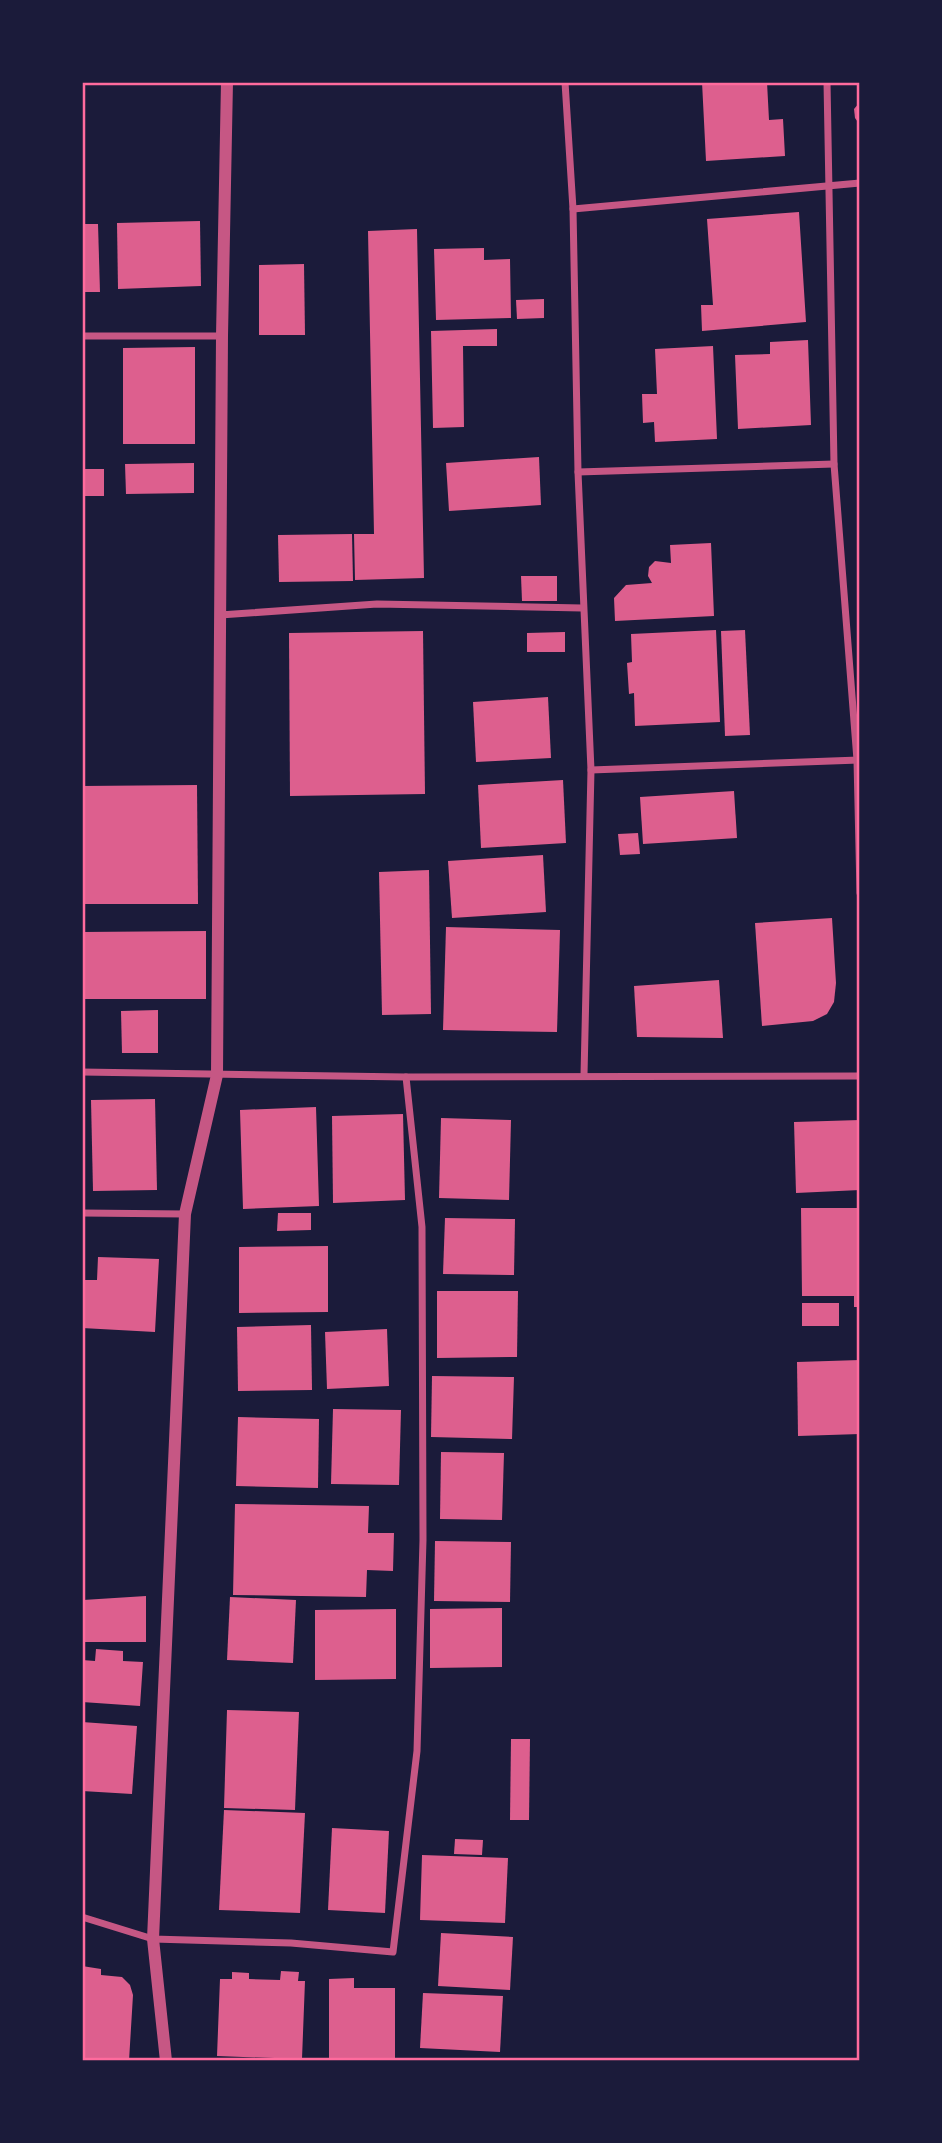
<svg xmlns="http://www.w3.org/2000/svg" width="942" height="2143" font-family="'Asap Condensed',sans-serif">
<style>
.building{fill:#dd5f8e}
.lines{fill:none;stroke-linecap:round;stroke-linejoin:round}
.minor{stroke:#c65784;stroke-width:7}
.tertiary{stroke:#c65784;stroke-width:12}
.neatline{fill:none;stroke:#ff6b9d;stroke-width:2.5}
</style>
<rect width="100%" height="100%" fill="#1b1b3a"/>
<!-- building -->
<g class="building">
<polygon points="702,82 767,82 769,120 783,119 785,156 706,161"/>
<polygon points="860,102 860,125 855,118 854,109"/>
<polygon points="799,212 806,322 702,331 701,305 713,305 707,219"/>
<polygon points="200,221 201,286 118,289 117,223"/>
<polygon points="82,224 98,224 100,292 82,292"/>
<polygon points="417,229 424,578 355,580 354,534 374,534 368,231"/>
<polygon points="484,248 484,260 510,259 511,318 436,320 434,249"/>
<polygon points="304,264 305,335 259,335 259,265"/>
<polygon points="544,299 544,318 517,319 516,300"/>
<polygon points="497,329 497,346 463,346 464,427 433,428 431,331"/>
<polygon points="808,340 811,425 738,429 735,355 770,354 770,342"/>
<polygon points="713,346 717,439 655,442 654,422 643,423 642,394 657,394 655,349"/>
<polygon points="195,347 195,444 123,444 123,348"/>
<polygon points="539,457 541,505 449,511 446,463"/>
<polygon points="194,463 194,493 126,494 125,464"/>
<rect x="82" y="469" width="22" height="27"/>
<polygon points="352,534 353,581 279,582 278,535"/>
<polygon points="711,543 714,616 615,621 614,598 626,585 652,583 648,576 649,567 655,561 671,563 670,545"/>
<polygon points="521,576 557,576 557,601 522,601"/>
<polygon points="716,630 720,722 635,726 634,693 629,694 627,663 632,662 631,634"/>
<polygon points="745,630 750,735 725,736 721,631"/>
<polygon points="423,631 425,794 290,796 289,633"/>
<polygon points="565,632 565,652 527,652 527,633"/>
<polygon points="548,697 551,758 476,762 473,702"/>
<polygon points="563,780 566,843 481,848 478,785"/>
<polygon points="197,785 198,904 82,904 82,786"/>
<polygon points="734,791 737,838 643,844 640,797"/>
<polygon points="638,833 640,854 620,855 618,834"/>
<polygon points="543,855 546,912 452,918 448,861"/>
<polygon points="429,870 431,1014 382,1015 379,872"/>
<polygon points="832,918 836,983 834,1002 827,1014 813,1021 762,1026 755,923"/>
<polygon points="446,927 560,930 557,1032 443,1030"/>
<polygon points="206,931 206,999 82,999 82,932"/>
<polygon points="719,980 723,1038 637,1037 634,986"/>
<polygon points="158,1010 158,1053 122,1053 121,1011"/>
<polygon points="155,1099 157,1190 93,1191 91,1100"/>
<polygon points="316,1107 319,1206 243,1209 240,1110"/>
<polygon points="403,1114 405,1200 333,1203 332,1116"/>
<polygon points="441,1118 511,1120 509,1200 439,1198"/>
<polygon points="860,1120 860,1190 796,1193 794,1122"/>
<polygon points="801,1208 860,1208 860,1307 854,1307 854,1296 802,1296"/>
<polygon points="278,1213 311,1213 311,1230 277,1231"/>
<polygon points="445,1218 515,1219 514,1275 443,1274"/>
<polygon points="328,1246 328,1312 239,1313 239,1247"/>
<polygon points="98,1257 159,1259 155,1332 82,1328 82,1280 97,1280"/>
<polygon points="437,1291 518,1291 517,1357 437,1358"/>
<rect x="802" y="1303" width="37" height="23"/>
<polygon points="311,1325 312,1390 238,1391 237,1327"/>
<polygon points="387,1329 389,1386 327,1389 325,1332"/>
<polygon points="860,1360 860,1434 798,1436 797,1362"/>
<polygon points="432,1376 514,1377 512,1439 431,1437"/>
<polygon points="333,1409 401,1410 399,1485 331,1484"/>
<polygon points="238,1417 319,1419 318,1488 236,1486"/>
<polygon points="441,1452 504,1453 502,1520 440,1519"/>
<polygon points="235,1504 369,1506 368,1533 394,1533 393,1571 367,1570 366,1597 233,1595"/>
<polygon points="435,1541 511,1542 510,1602 434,1601"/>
<polygon points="146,1596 146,1642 83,1642 83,1600"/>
<polygon points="230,1597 296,1600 293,1663 227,1660"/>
<polygon points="502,1608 502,1667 430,1668 430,1609"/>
<polygon points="396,1609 396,1679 315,1680 315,1610"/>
<polygon points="96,1649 123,1651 123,1661 143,1662 140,1706 82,1702 82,1660 95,1661"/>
<polygon points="227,1710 299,1712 295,1810 224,1808"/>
<polygon points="82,1722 137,1726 132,1794 82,1791"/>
<polygon points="511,1739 530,1739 529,1820 510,1820"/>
<polygon points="224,1810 305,1813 300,1913 219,1910"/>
<polygon points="332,1828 389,1831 385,1913 328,1910"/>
<polygon points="455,1839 483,1840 482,1855 454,1854"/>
<polygon points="422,1855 508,1858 505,1923 420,1920"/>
<polygon points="441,1933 513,1937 510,1990 438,1986"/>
<polygon points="82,1966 101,1969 101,1975 122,1977 130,1985 133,1995 129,2061 82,2061"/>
<polygon points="281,1971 299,1972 298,1981 305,1981 302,2059 217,2056 220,1979 232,1979 232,1972 249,1973 249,1979 280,1980"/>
<polygon points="354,1978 354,1988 395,1988 395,2061 329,2061 329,1979"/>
<polygon points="423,1993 503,1996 500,2052 420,2048"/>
</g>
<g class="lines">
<!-- minor -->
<g class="minor">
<polyline points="565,82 573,209 578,472 591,770 584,1075"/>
<polyline points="827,82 834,464 857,760 860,893"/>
<polyline points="573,209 860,183"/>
<polyline points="82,336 222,336"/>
<polyline points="578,472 834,464"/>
<polyline points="220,615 377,604 582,608"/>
<polyline points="591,770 859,760"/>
<polyline points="82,1072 406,1077 860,1076"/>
<polyline points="82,1213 185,1214"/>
<polyline points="82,1917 153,1939 291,1943 393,1952 417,1751 423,1540 422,1227 406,1077"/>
</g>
<!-- tertiary -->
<polyline class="tertiary" points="166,2061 153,1939 185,1214 217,1075 222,336 227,82"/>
</g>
<!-- border -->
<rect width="942" height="2143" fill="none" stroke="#1b1b3a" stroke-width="168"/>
<rect x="84" y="84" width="774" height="1975" class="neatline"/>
</svg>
